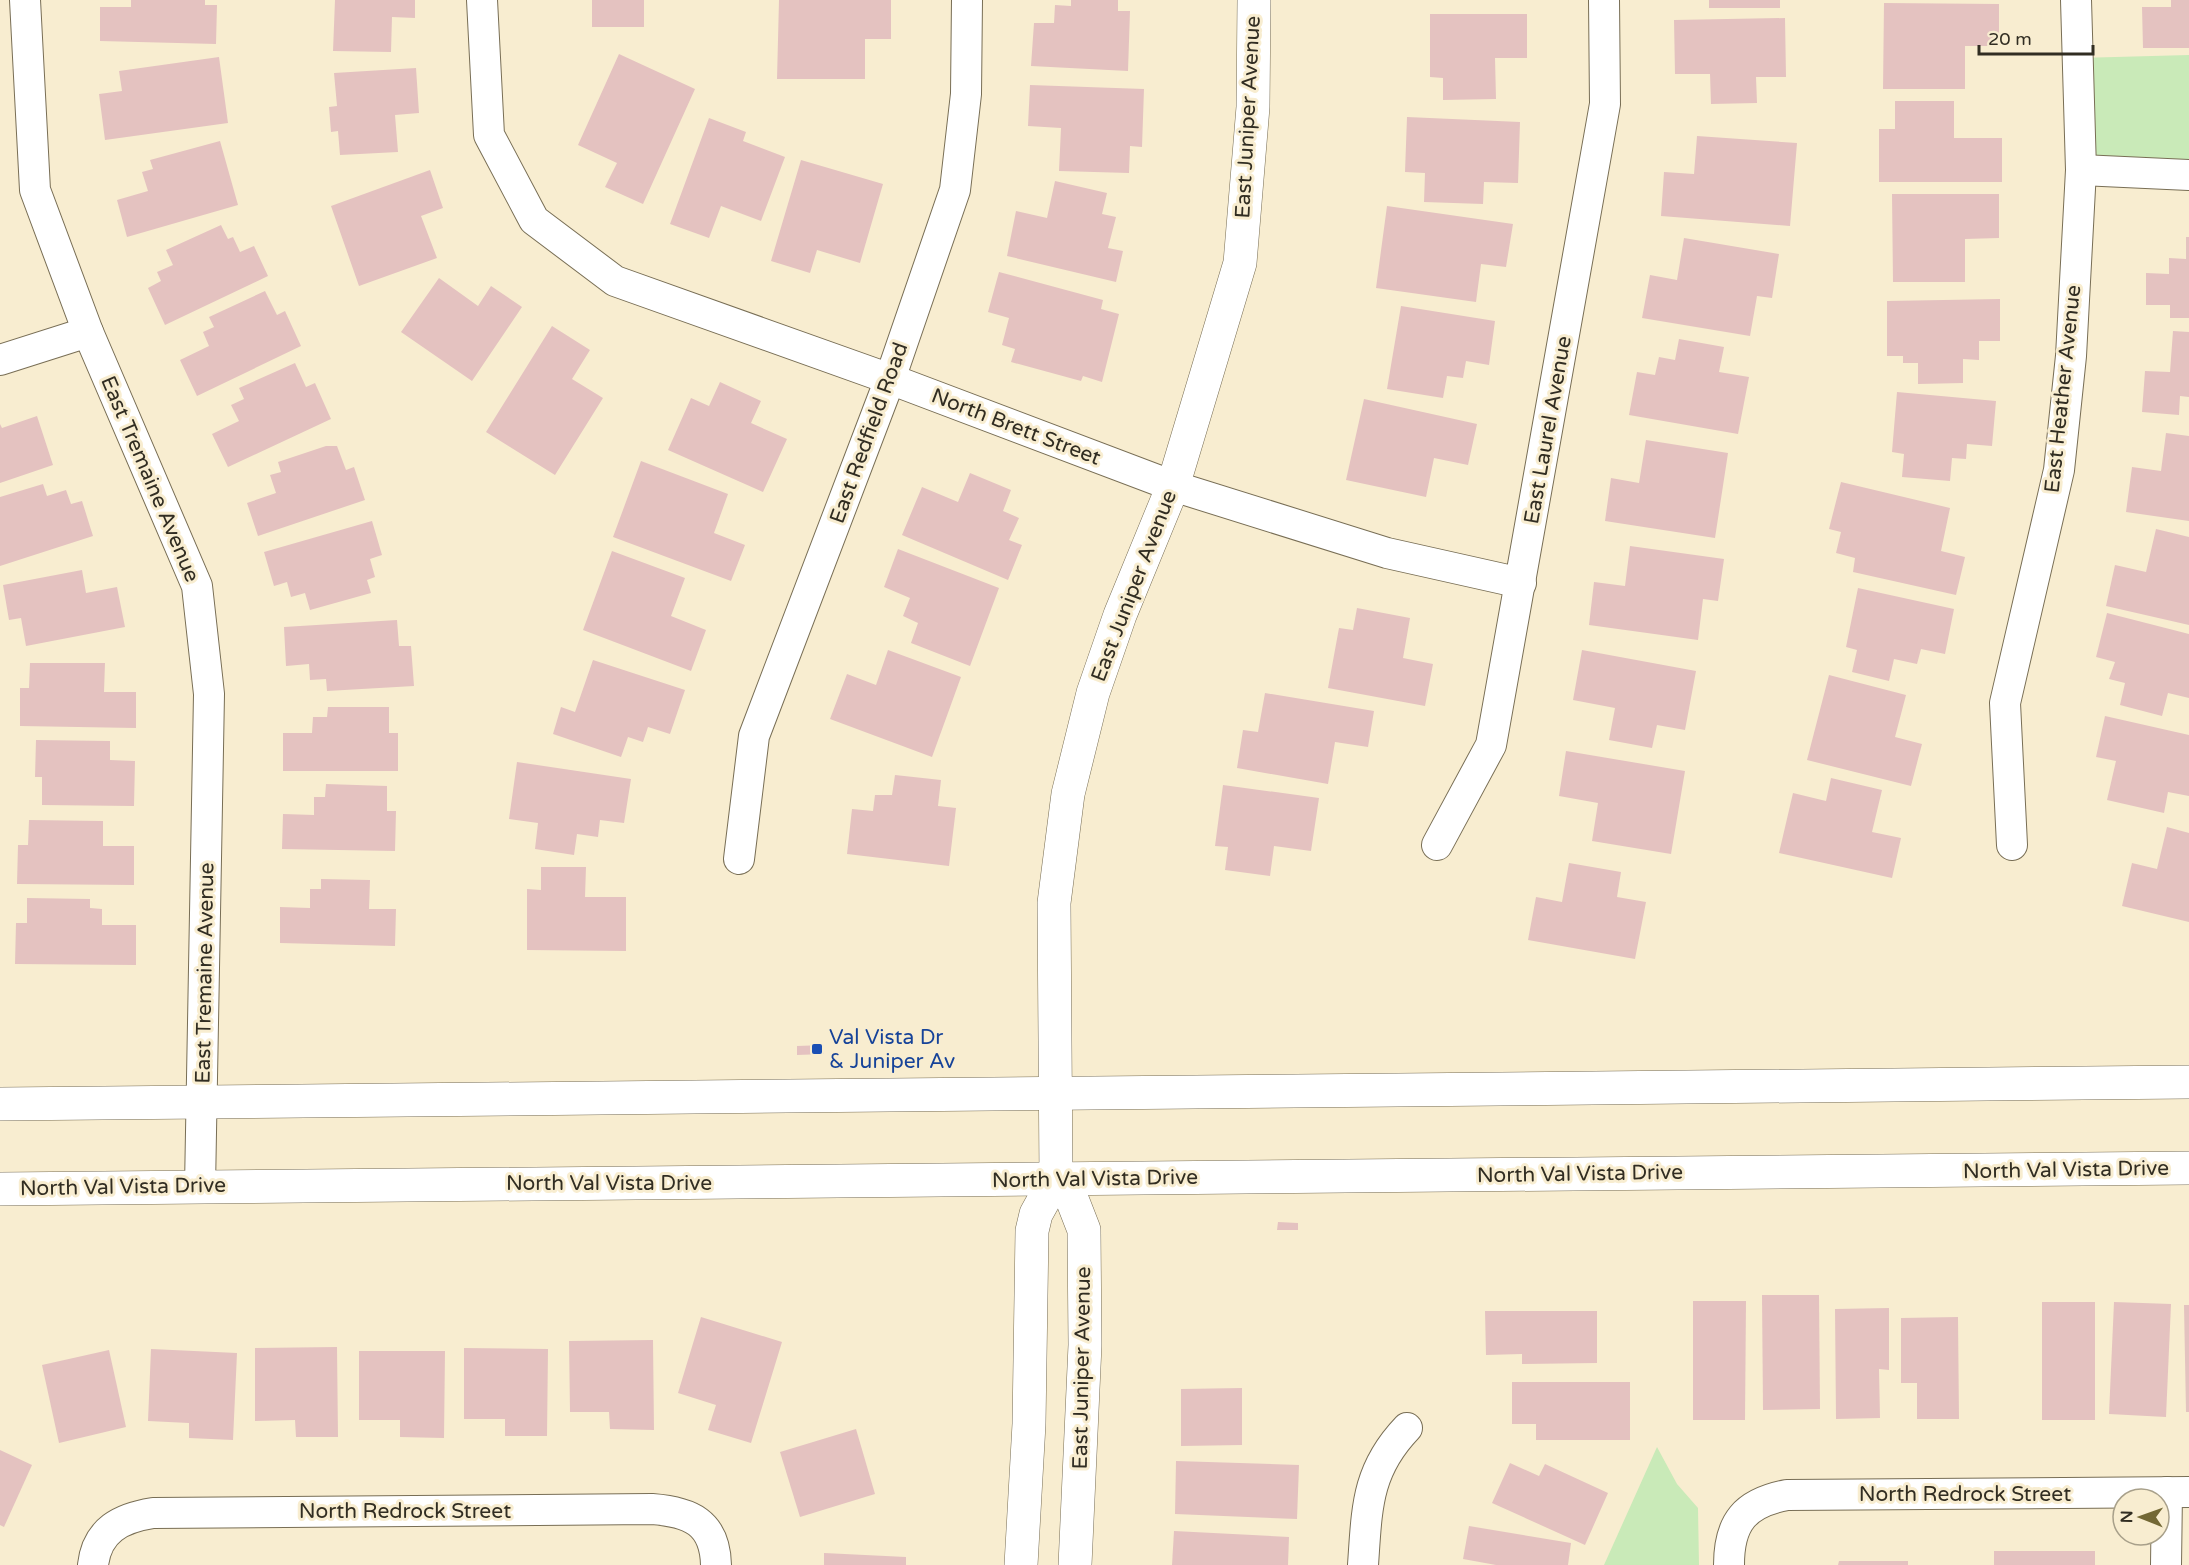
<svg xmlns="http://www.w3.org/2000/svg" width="2189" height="1565" font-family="'Varela Round',sans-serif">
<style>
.green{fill:#c9eab8}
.building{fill:#e4c2c0}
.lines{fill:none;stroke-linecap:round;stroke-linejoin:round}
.street-casing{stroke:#786e55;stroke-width:32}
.secondary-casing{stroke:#786e55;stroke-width:34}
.street{stroke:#fff;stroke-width:30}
.secondary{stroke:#fff;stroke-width:33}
.transit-dot{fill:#1a4fb4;stroke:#f8edd0;stroke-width:2}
.labels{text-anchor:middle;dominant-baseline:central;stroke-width:6;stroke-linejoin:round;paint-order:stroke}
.street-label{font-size:21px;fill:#312d22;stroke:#f8edd0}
.transit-label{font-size:21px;fill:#164399;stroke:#f8edd0;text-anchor:start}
</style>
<rect width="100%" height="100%" fill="#f8edd0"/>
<!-- green -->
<g class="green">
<polygon points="2189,55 2189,175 2081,170 2078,58"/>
<polygon points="1657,1447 1677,1484 1698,1508 1699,1565 1604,1565"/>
</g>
<!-- building -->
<g class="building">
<polygon points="131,0 205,0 205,5 217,5 216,44 100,41 100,7 131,7"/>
<polygon points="335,0 415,0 415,18 392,17 391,52 333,51"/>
<rect x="592" y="0" width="52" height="27"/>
<polygon points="779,0 891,0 891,39 865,39 865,79 777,79"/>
<polygon points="1071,0 1118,0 1118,11 1130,11 1128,71 1031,66 1034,23 1054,23 1055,5 1071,6"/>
<rect x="1709" y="0" width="71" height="8"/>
<polygon points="2171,0 2189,0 2189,48 2143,48 2142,7 2171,7"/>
<polygon points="1884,3 1999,4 1999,46 1965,46 1965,89 1883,89"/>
<polygon points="1430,14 1527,14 1527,58 1495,58 1496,99 1443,100 1443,78 1430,77"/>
<polygon points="1785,18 1786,77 1756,77 1757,103 1711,104 1710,74 1675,74 1674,20"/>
<polygon points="619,54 695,89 643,204 605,187 617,163 578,145"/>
<polygon points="219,57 228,123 105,140 99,94 122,91 119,71"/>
<polygon points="416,68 419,113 395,115 398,152 340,155 338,131 331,132 329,107 337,106 334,73"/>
<polygon points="1030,85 1144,89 1142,147 1130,146 1129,173 1059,171 1061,128 1028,126"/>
<polygon points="1895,101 1954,101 1954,138 2002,138 2002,182 1879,182 1879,129 1895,129"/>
<polygon points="1407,117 1520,122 1518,183 1484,182 1483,204 1424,202 1425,173 1405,172"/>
<polygon points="709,118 746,132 743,141 785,157 761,221 721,206 709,238 670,224"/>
<polygon points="1697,136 1797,143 1790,226 1661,216 1664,172 1694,174"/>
<polygon points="220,141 238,205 127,237 117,200 148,191 142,172 153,169 150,160"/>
<polygon points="801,160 883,184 860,263 817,250 810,273 771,261"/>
<polygon points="430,170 443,208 421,216 437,258 359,286 331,206"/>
<polygon points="1055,181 1107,193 1102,214 1116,217 1108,248 1123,251 1116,282 1007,256 1016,211 1047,218"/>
<polygon points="1892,194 1999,194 1999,238 1965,239 1965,282 1893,282"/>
<polygon points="1387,206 1513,224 1506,267 1481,264 1476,302 1376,288"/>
<polygon points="221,225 228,239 233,237 240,252 254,246 268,276 165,325 148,288 161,281 157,272 173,265 166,250"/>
<polygon points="2186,237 2189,237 2189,318 2170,318 2170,305 2146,305 2146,273 2169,274 2169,258 2186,259"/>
<polygon points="1684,238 1779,254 1772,298 1757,296 1750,336 1642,318 1650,275 1677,280"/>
<polygon points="999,272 1103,300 1101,309 1119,314 1102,382 1083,376 1081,381 1011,362 1015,349 1002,345 1009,318 988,312"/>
<polygon points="439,278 478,306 491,286 522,307 472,381 401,332"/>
<polygon points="265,291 277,315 285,311 301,346 197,396 180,360 209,346 203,332 214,327 209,317"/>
<polygon points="2000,299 2000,341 1979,341 1979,360 1963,359 1963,383 1918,384 1918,363 1903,363 1903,356 1887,356 1887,301"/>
<polygon points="1401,306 1495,321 1489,365 1466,361 1463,378 1447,376 1443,398 1387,389"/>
<polygon points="552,326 590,350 572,379 603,398 555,475 486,432"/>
<polygon points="2173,331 2189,332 2189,397 2180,396 2179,415 2142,412 2145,371 2170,372"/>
<polygon points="1679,339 1724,347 1719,372 1749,377 1738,434 1629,415 1637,372 1655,375 1659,357 1675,360"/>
<polygon points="295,363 306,387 315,383 331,419 228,467 212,434 239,421 231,405 244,399 239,388"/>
<polygon points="720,382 761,401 751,423 787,439 763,492 668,450 691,398 709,406"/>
<polygon points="1897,392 1996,401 1992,446 1967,444 1966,459 1952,458 1950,481 1902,477 1904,454 1892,452"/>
<polygon points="1364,399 1477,424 1468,465 1434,458 1426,497 1346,480"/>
<polygon points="37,416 53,465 0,483 0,424 2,428"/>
<polygon points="2166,433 2189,436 2189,521 2126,512 2132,467 2161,471"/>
<polygon points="1646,440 1728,453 1715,538 1605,521 1611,478 1639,483"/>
<polygon points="326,446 337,446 346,470 354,467 365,500 258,536 247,503 276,493 270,475 281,472 278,462"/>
<polygon points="641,461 728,494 714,533 745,545 731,581 613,537"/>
<polygon points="970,473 1011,490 1003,511 1019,518 1009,540 1022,545 1008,580 902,535 922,487 958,502"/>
<polygon points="1841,482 1950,508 1941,551 1965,557 1956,595 1853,572 1855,558 1836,553 1841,532 1829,529"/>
<polygon points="43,484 47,496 66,490 71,504 82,501 93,536 0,566 0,497"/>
<polygon points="372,521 382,555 370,559 375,577 367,580 371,593 310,610 305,593 291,597 287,582 274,586 264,552"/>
<polygon points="2156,529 2189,537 2189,625 2106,606 2115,565 2146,572"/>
<polygon points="1630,546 1724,559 1718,601 1703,599 1698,640 1589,625 1594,582 1625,586"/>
<polygon points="898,549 999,588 970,666 911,643 918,623 903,616 910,598 884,587"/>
<polygon points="612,551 685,578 671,616 706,630 691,671 583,630"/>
<polygon points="82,570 86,593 117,587 125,627 26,646 21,618 9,620 3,585"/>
<polygon points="1858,588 1954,609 1945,654 1921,649 1917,664 1894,659 1889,681 1852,672 1857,650 1846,647"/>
<polygon points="1357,608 1410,618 1403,658 1433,664 1425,706 1328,688 1339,628 1353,630"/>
<polygon points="2107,613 2189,634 2189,698 2168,693 2162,716 2120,705 2125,683 2109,679 2115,662 2096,657"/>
<polygon points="397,620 399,646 411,646 414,686 327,691 326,679 310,680 309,664 286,666 284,627"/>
<polygon points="888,650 961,677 932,757 830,719 847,674 876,685"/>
<polygon points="1582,650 1696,671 1685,730 1657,725 1652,748 1609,740 1615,708 1573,700"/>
<polygon points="593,660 685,690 670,734 648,727 643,742 628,737 621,757 553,734 561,707 575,712"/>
<polygon points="30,663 105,663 104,692 136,692 136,728 20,726 20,688 29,688"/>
<polygon points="1829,675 1906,695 1895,737 1922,744 1911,786 1807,760"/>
<polygon points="1265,693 1374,711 1368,747 1335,742 1328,784 1237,768 1243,730 1258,732"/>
<polygon points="328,707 389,707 389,733 398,733 398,771 283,771 283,733 312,733 313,717 327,717"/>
<polygon points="2105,716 2189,735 2189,796 2168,792 2164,813 2107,800 2116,761 2096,757"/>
<polygon points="36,740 110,741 110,760 135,761 134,806 42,805 42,777 35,777"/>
<polygon points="1566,751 1685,771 1671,854 1592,841 1598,803 1559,796"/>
<polygon points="517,762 631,779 624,823 600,820 598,837 577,834 574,855 535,849 538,823 509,819"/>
<polygon points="895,775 941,780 938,806 956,808 949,866 847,854 852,809 873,811 875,795 892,795"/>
<polygon points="1831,778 1882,790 1872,832 1901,838 1892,878 1779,853 1793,793 1826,801"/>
<polygon points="326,784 387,786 387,811 396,811 395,851 282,849 283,814 314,815 314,797 325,797"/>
<polygon points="1223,785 1319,798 1311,851 1274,846 1270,876 1225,870 1228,847 1215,846"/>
<polygon points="29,820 103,821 103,846 134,846 134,885 17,884 18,845 28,845"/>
<polygon points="2167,827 2189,833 2189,922 2122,906 2132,863 2157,869"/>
<polygon points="1569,863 1621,872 1617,897 1646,902 1635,959 1528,940 1536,897 1562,902"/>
<polygon points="541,867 586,867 585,897 626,897 626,951 527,950 527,889 541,890"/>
<polygon points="321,879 370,880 369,909 396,909 395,946 280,943 280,907 310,908 310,889 321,889"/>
<polygon points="27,898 90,899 90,908 102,909 102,925 136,925 136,965 15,964 16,923 27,923"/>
<polygon points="824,1045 824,1054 797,1055 797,1046"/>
<polygon points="1278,1222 1298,1223 1298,1230 1277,1230"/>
<polygon points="1762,1295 1819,1295 1820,1409 1763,1410"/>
<polygon points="1693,1301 1746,1301 1745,1420 1693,1420"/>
<rect x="2042" y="1302" width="53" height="118"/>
<polygon points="2114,1302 2171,1304 2166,1417 2109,1414"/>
<polygon points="2184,1305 2189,1305 2189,1412 2186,1412"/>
<polygon points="1889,1308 1889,1370 1879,1369 1880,1418 1836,1419 1835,1309"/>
<polygon points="1485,1311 1597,1311 1597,1363 1522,1364 1522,1354 1486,1355"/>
<polygon points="701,1317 782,1342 751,1443 708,1430 716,1405 678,1393"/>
<polygon points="1958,1317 1959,1419 1917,1419 1917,1383 1901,1383 1901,1318"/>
<polygon points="653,1340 654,1430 610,1429 609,1412 570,1412 569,1341"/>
<polygon points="337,1347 338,1437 296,1437 295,1420 255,1421 255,1348"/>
<polygon points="464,1348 548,1349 547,1436 505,1436 505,1419 464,1419"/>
<polygon points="151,1349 237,1353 233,1440 189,1438 189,1423 148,1421"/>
<polygon points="109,1350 126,1427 59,1443 42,1365"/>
<polygon points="359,1351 445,1351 444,1438 400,1437 400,1420 359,1420"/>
<polygon points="1512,1382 1630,1382 1630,1440 1536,1440 1536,1424 1512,1424"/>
<polygon points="1242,1388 1242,1445 1181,1446 1181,1389"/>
<polygon points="856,1429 875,1494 800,1517 780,1452"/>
<polygon points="0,1450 32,1465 4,1527 0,1525"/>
<polygon points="1176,1461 1299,1465 1297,1519 1175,1514"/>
<polygon points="1510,1463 1539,1476 1545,1464 1608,1493 1585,1545 1492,1503"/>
<polygon points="1469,1526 1571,1543 1568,1565 1496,1565 1463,1559"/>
<polygon points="1174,1531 1289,1537 1288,1565 1172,1565"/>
<rect x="1994" y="1551" width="101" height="14"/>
<polygon points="824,1553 906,1557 906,1565 824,1565"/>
<polygon points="1839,1561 1908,1561 1908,1565 1838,1565"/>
</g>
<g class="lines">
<defs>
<g id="street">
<polyline points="25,0 35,190 88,332 197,586 209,694 200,1187"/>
<polyline points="482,0 489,135 534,220 615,281 890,379 1173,486 1387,553 1521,583"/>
<polyline points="2081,170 2189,175"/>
<polyline points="0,360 88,332"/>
<polyline points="1437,845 1491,745 1605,104 1604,0"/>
<polyline points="2012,845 2005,703 2059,470 2071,356 2081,170 2076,0"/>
<polyline points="739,859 754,736 890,379 955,190 966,94 967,0"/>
<path d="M93 1565C97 1530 121 1518 153 1513L652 1509C690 1512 715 1522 716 1565"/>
<path d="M1363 1565C1367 1509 1366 1471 1407 1428"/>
<path d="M1729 1565C1729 1522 1745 1503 1787 1495L2189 1492"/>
<polyline points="2166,1565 2167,1492"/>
</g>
<g id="secondary">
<polyline points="0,1104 2189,1082"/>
<polyline points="1056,1178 1070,1194 1084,1230 1085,1345 1075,1565"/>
<polyline points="0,1189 2189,1168"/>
<polyline points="1021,1565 1029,1424 1032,1231 1036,1214 1056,1178 1054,903 1068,794 1093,693 1120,615 1173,486 1240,263 1253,107 1254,0"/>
</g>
</defs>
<!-- street casing -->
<use href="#street" class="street-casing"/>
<!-- secondary casing -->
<use href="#secondary" class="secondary-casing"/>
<!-- street -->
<use href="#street" class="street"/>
<!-- secondary -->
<use href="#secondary" class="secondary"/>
</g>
<!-- markers -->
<rect class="transit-dot" x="811" y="1043" width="12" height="12" rx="3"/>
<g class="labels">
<!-- street labels -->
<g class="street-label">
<text transform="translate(1248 117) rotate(-87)">East Juniper Avenue</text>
<text transform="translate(2063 389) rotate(-84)">East Heather Avenue</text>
<text transform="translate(1016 427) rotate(21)">North Brett Street</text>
<text transform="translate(1548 430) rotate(-80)">East Laurel Avenue</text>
<text transform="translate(869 433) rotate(-70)">East Redfield Road</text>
<text transform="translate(150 479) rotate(67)">East Tremaine Avenue</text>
<text transform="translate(1134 586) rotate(-69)">East Juniper Avenue</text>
<text transform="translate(205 973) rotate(-89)">East Tremaine Avenue</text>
<text transform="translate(2066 1170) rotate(-1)">North Val Vista Drive</text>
<text transform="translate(1580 1174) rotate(-1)">North Val Vista Drive</text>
<text transform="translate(1095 1179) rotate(-1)">North Val Vista Drive</text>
<text x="609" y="1183">North Val Vista Drive</text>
<text transform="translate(123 1187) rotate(-1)">North Val Vista Drive</text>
<text transform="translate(1082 1368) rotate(-89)">East Juniper Avenue</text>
<text x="1965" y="1494">North Redrock Street</text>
<text x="405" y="1511">North Redrock Street</text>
</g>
<!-- transit labels -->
<g class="transit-label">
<text x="829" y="1037">Val Vista Dr<tspan x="829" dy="24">&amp; Juniper Av</tspan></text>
</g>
</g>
<!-- north arrow -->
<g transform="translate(2141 1517) rotate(271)"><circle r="28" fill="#f8edd0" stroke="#a8a08a" stroke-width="1.5"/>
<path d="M0-4.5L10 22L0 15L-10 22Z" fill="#736835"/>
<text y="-9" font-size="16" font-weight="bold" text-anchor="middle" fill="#312d22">N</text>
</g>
<!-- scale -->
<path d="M1979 45v9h114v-9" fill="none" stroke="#312d22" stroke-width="3"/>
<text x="1988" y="45" font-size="18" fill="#312d22" stroke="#f8edd0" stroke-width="4.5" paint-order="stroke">20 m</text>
</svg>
